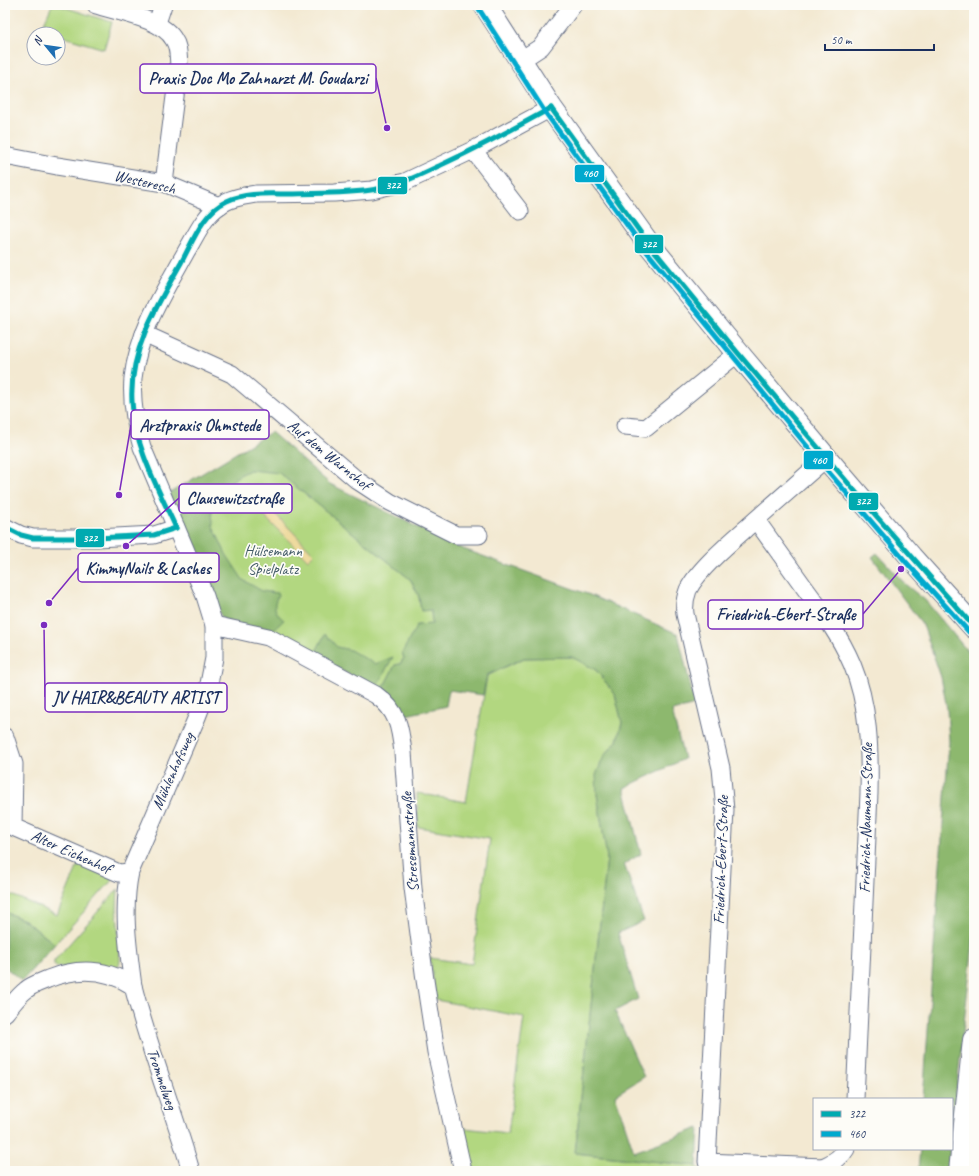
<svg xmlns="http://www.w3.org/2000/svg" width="979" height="1176" font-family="Caveat,sans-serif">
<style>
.green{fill:#b2d780;stroke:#66836f}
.forest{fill:#8db86e;stroke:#547466}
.sand{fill:#eeda9e;stroke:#84847e}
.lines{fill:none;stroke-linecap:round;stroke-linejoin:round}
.street-casing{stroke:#677087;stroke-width:19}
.secondary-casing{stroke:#677087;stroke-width:24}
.highway-casing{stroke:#677087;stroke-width:24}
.street{stroke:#fff;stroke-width:17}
.secondary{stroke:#fff;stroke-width:22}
.highway{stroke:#fff;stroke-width:22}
.bus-1-casing{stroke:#fdfcf7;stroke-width:8}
.bus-2-casing{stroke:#fdfcf7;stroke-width:8}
.bus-1{stroke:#00aab0;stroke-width:5}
.bus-2{stroke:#00a9ce;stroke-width:5}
.labels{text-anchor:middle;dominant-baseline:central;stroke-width:3.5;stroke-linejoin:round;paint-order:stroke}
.street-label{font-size:16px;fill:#1b2f5e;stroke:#fdfcf7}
.park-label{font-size:16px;fill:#415966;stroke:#fdfcf7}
.leader{fill:none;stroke:#7b2cbf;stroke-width:1.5}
.callout-dot{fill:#7b2cbf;stroke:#fdfcf7;stroke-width:1.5}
.callout{fill:#fdfcf7;stroke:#7b2cbf;stroke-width:1.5}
.callout-label{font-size:17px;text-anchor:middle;font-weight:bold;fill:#1b2f5e}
.line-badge{stroke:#fdfcf7;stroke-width:1.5}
.badge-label{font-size:11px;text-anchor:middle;font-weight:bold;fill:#fff}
</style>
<rect width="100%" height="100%" fill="#fdfcf7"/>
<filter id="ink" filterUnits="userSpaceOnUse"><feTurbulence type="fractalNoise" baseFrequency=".025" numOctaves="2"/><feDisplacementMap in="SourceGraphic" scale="8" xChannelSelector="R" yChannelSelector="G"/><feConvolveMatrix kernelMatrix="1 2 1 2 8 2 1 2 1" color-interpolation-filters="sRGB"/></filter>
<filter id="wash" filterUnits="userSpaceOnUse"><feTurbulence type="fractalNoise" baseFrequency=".012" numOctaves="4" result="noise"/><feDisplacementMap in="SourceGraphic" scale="16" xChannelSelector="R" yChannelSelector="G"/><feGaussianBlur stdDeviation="0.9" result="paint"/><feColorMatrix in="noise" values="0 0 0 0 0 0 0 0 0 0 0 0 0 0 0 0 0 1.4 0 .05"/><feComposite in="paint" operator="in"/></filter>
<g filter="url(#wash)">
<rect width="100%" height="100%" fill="#f3e9d2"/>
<!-- green -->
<g class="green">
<polygon points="52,5 57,5 112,22 104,49 41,30"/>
<polygon points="247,447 411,580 419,597 421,610 431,610 432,625 402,653 404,658 400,664 395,665 381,692 270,633 168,494"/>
<polygon points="572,657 596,670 615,694 622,722 617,741 604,756 597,794 607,858 575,1153 697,1166 701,1171 472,1171 464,1128 508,1133 524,1017 436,1000 430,958 472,964 490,839 418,827 417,793 466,802 487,676 524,658"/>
<polygon points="79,863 114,878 55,944 24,920 5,912 5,892 57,915"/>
<path d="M118 889 117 909 120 959C120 964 119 966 114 968L56 967 54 964V961Z"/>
</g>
<!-- forest -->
<g class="forest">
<path d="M271 432 330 484 458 547 590 595 678 634 695 705 672 711 684 759 624 788 641 854 624 864 644 921 618 933 638 999 615 1011 644 1077 615 1095 634 1152 699 1128 697 1166 575 1153 607 858 597 794 596 775 604 756 617 741 622 723 615 694 596 670 572 657 524 658 487 675 483 695 449 690 446 706 402 716 381 692 395 665 400 664 404 658 402 653 417 625 432 624 431 610 421 611 419 597 411 580 279 473 250 470 238 476 226 486 218 498 212 512 213 526 226 554 243 580 262 591 277 593 278 596C272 606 275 613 284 620L270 633 223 619 217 609 168 494Z"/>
<polygon points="877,553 906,585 925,600 974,659 974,934 952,1130 952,1099 923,1099 949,742 947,709 941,677 923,625 872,557"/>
<polygon points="325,634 337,647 350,650 375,664 393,657 375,689 314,655"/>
<polygon points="5,912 24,920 55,944 22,981 5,967"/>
<polygon points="920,1149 950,1149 947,1171 918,1171"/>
</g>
<!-- sand -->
<polygon class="sand" points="247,484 314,554 308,560 240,492"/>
</g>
<g filter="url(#ink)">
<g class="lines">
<defs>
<g id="street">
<path d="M96 5C118 12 163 19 174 40 179 47 178 56 179 65L164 183"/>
<polyline points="157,23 163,5"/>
<polyline points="521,60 541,47 573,5"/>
<polyline points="473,150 520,211"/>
<polyline points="5,156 57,166 164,183 219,206"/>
<polyline points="144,334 232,374 358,481 390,502 456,535 479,535"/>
<polyline points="625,426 646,428 738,353"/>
<path d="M756 520C772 542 788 565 804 587 822 611 840 636 852 664 869 705 870 750 869 793L855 1099"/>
<polyline points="5,527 21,535 33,538 97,538 154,535 176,528"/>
<path d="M214 625 268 637 376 695C398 711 400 727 403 752L413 888 425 980 436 1052 463 1171"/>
<polyline points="5,737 14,764 13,827 119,873 130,872"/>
<path d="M133 986C149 1049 173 1109 191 1171"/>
<path d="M5 1013C12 1005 18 996 26 990 31 985 41 982 48 979 78 967 106 968 133 986 128 948 122 910 130 872L197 717 208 689 214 658V625L205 596 142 447C135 424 131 402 133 378 138 332 165 290 187 250 196 235 204 216 219 206 229 198 244 196 256 194L334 193 372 190 405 182 473 150 551 108"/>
<path d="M823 1167 707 1162 725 810 721 768 685 614C684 606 685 598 688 590 698 569 733 540 751 524 776 502 801 480 826 458"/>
<path d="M824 1171 823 1167C832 1163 841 1158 846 1149"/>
</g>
<polyline id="secondary" points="485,5 551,108 648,243 738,353 826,458 911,557 974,627"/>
<polyline id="highway" points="960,1171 974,1040"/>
</defs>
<!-- street casing -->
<use href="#street" class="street-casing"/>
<!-- secondary casing -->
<use href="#secondary" class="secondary-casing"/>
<!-- highway casing -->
<use href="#highway" class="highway-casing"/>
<!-- street -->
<use href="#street" class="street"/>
<!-- secondary -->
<use href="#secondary" class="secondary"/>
<!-- highway -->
<use href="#highway" class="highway"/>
<defs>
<g id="bus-1">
<polyline points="551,108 648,243 738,353 871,510 974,627"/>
<polyline points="5,527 21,535 33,538 97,538 154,535 176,528"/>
<path d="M176 528C158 488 134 446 132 401 129 351 157 305 181 263 193 241 203 212 227 201 246 192 269 194 290 194 317 193 344 194 371 190 396 187 418 176 441 165 478 148 515 128 551 108"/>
</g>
<polyline id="bus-2" points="479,9 545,112 643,247 821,463 906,562 969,632"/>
</defs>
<!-- bus-1 casing -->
<use href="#bus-1" class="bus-1-casing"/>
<!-- bus-2 casing -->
<use href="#bus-2" class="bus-2-casing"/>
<!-- bus-1 -->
<use href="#bus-1" class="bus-1"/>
<!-- bus-2 -->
<use href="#bus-2" class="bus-2"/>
</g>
</g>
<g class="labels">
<!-- street labels -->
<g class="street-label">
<text transform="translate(145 182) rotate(13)">Westeresch</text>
<text transform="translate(329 455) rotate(39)">Auf dem Warnshof</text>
<text transform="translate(173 771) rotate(-66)">Mühlenhofsweg</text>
<text transform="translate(866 818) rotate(-89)">Friedrich-Naumann-Straße</text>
<text transform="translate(410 842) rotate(-94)">Stresemannstraße</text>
<text transform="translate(71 852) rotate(24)">Alter Eichenhof</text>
<text transform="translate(721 860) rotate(-88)">Friedrich-Ebert-Straße</text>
<text transform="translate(162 1079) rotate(71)">Trommelweg</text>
</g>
<!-- park labels -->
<g class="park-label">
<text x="273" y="551">Hülsemann<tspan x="273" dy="18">Spielplatz</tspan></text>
</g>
</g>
<!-- callouts -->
<path class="leader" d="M387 128L376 78M119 495L131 425M126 546L179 498M49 603L78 568M901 569L863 614M44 625L45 697"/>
<g class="callout-dot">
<circle cx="387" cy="128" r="4"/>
<circle cx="119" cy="495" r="4"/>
<circle cx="126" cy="546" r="4"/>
<circle cx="49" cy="603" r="4"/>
<circle cx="901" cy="569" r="4"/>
<circle cx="44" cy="625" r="4"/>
</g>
<g class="callout">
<rect x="140" y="64" width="236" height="29" rx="4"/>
<rect x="131" y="410" width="138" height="29" rx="4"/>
<rect x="179" y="484" width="113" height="29" rx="4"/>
<rect x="78" y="553" width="141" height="29" rx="4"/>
<rect x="708" y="600" width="155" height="29" rx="4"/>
<rect x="45" y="683" width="182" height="29" rx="4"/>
</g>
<g class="callout-label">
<text x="258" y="84">Praxis Doc Mo Zahnarzt M. Goudarzi</text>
<text x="200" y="431">Arztpraxis Ohmstede</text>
<text x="235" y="504">Clausewitzstraße</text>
<text x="148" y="574">KimmyNails &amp; Lashes</text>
<text x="786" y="620">Friedrich-Ebert-Straße</text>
<text x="136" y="703">JV HAIR&amp;BEAUTY ARTIST</text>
</g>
<g class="line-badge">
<rect x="574" y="164" width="31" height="19" rx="4" fill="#00a9ce"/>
<rect x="377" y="176" width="31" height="19" rx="4" fill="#00aab0"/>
<rect x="634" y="234" width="30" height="20" rx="4" fill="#00aab0"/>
<rect x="803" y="450" width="31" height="20" rx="4" fill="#00a9ce"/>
<rect x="848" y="492" width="31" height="19" rx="4" fill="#00aab0"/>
<rect x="75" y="528" width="30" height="20" rx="4" fill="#00aab0"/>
</g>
<g class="badge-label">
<text x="590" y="177">460</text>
<text x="393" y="189">322</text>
<text x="649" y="248">322</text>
<text x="819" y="464">460</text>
<text x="863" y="505">322</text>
<text x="90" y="542">322</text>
</g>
<!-- margin -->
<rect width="979" height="1176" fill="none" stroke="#fdfcf7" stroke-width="20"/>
<!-- legend -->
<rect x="813" y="1098" width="140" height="52" fill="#fdfcf7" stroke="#a3aaba"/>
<rect x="821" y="1111" width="20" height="6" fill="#00aab0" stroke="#a3aaba"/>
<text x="849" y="1118" font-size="12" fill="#1b2f5e">322</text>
<rect x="821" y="1131" width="20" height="6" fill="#00a9ce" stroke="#a3aaba"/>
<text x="849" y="1138" font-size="12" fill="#1b2f5e">460</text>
<!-- north arrow -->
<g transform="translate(46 46) rotate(299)"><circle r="19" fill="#fdfcf7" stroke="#a3aaba"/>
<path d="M0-3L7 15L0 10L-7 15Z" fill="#1f6fb2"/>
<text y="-6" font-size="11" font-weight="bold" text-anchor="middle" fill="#1b2f5e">N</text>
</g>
<!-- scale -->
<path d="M825 44v6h109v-6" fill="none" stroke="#1b2f5e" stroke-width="2"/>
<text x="831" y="44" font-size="12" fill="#1b2f5e" stroke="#fdfcf7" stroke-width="3" paint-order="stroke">50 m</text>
</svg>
